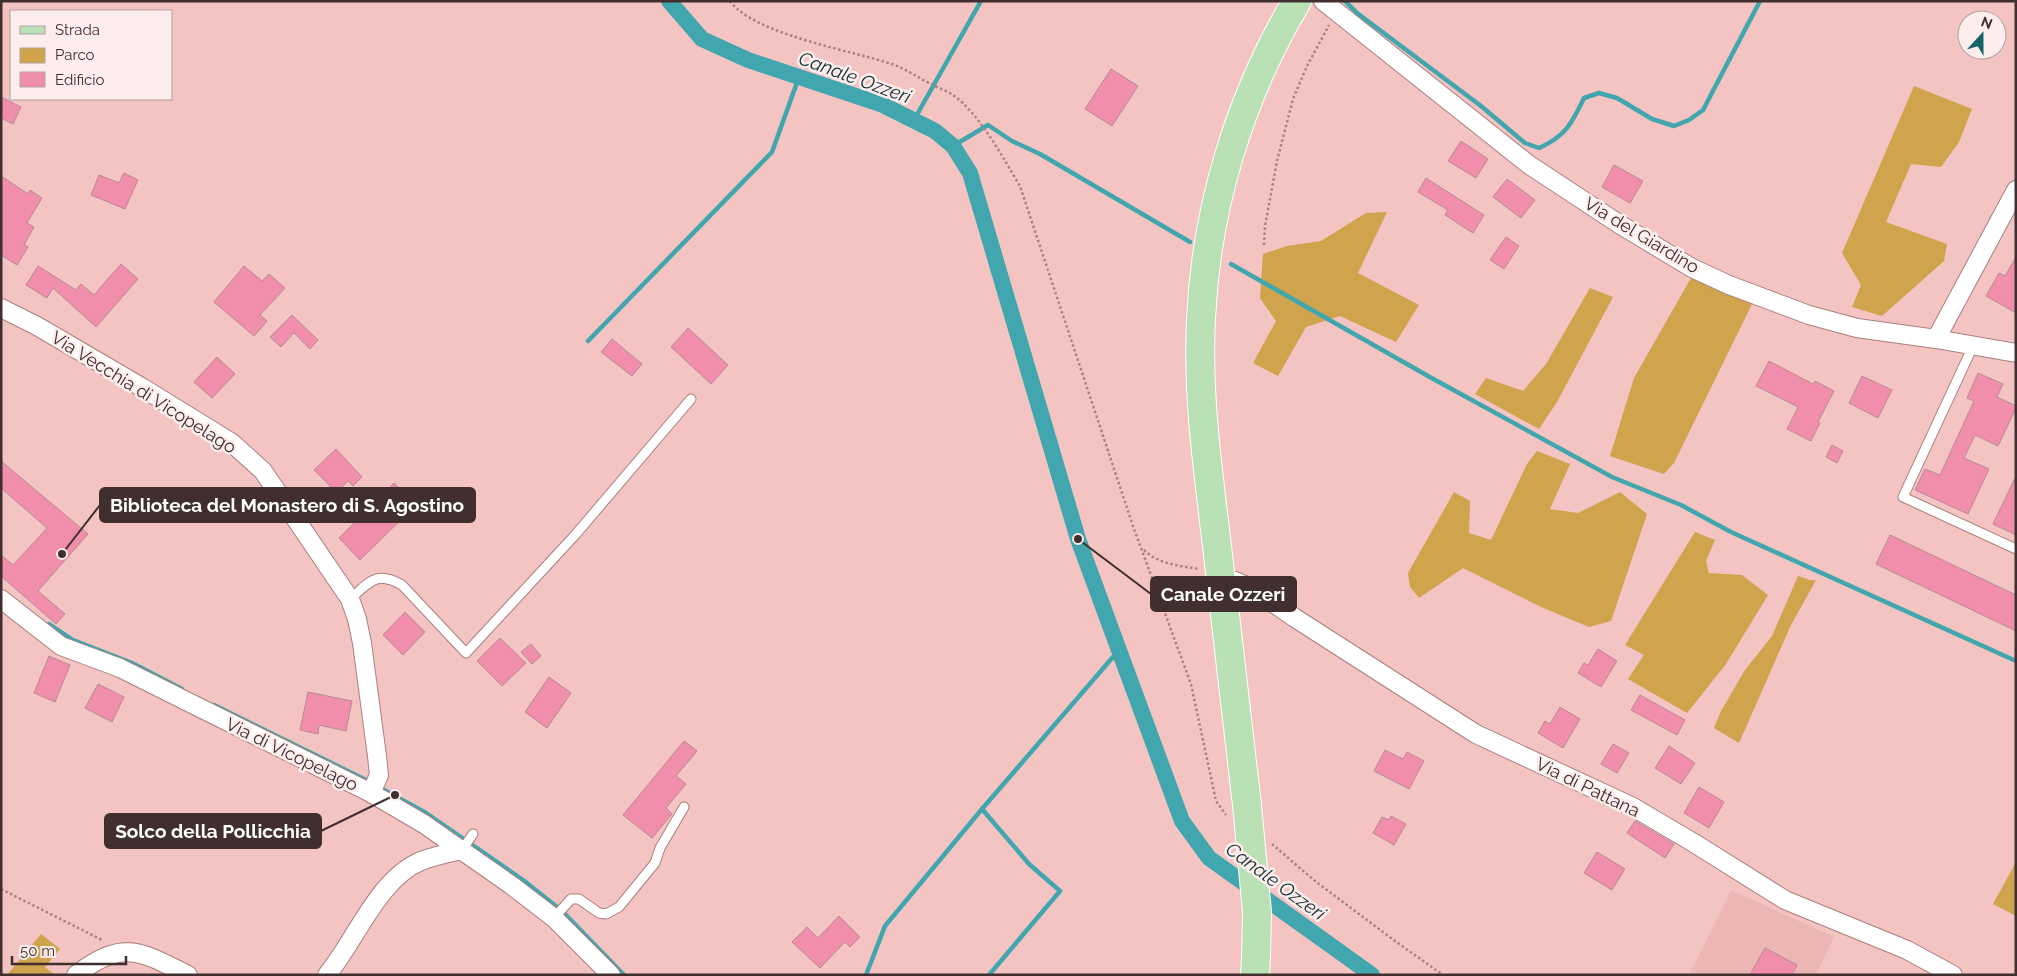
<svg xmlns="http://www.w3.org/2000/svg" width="2017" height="976" font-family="Raleway,sans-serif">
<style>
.built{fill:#ecb6b4}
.green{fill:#d0a34d}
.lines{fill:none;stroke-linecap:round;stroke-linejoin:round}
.stream{stroke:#41a6ad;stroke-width:4.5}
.canal{stroke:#41a6ad;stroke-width:16}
.building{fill:#f18eab;stroke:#b68b96}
.service-casing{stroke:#aa7f7d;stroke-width:11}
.minor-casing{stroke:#aa7f7d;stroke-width:20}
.primary-casing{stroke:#fff;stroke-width:30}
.path{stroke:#a88584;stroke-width:2.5;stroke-dasharray:2.5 2.5;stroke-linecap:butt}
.service{stroke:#fff;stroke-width:9}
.minor{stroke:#fff;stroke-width:18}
.primary{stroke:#bae1b5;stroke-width:28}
.primary-bridge-casing{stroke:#fff;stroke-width:30;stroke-linecap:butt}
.primary-bridge{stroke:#bae1b5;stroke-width:28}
.labels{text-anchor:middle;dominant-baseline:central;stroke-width:5;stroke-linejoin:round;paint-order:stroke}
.street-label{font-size:18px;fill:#412e2e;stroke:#fdeeed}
.water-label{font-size:19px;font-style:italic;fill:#0f2f31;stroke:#fdeeed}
.leader{fill:none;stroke:#412e2e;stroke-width:2}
.callout-dot{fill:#412e2e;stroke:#fdeeed;stroke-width:2}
.callout{fill:#412e2e;stroke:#412e2e;stroke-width:2}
.callout-label{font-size:19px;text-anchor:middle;font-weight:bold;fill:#fff}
</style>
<rect width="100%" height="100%" fill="#f3c4c2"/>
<!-- built -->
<polygon class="built" points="1731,890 1834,937 1816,975 1689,975"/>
<!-- green -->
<g class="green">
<polygon points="1914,86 1972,109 1959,142 1941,167 1911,164 1886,222 1947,244 1944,261 1882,316 1852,307 1861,285 1842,253"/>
<polygon points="1387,212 1358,273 1419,305 1396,342 1340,316 1306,327 1278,376 1253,363 1276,321 1260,298 1263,254 1287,246 1321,241 1366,213"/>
<polygon points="1691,278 1753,302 1674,463 1664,474 1610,456 1634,378"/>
<polygon points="1590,288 1613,297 1557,402 1539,429 1475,394 1486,378 1523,391 1546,364"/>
<polygon points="1537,451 1570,464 1550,509 1578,513 1620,492 1647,514 1611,621 1589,627 1541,607 1463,568 1419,598 1410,587 1408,573 1454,492 1470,501 1469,533 1491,540 1527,464"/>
<polygon points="1695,532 1715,540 1706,561 1709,573 1742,575 1768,595 1726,664 1687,713 1628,679 1644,655 1625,645"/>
<polygon points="1798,576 1810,580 1816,580 1791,625 1739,743 1714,728 1721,711 1745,670 1772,636"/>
<polygon points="2016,862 2016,916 1993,904"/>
<polygon points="41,934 60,949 45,967 55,975 7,975"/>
</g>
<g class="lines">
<!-- stream -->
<g class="stream">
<path d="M1345 1 1357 13 1481 106 1525 143 1539 148C1566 136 1572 123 1584 98L1599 93 1617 98 1652 119 1674 126 1689 120 1703 110 1760 1"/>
<polyline points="914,120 981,1"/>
<polyline points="953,146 988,125 1012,141 1040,154 1190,242"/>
<polyline points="1231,264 1428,376 1612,477 1681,505 1731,532 2016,661"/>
<polyline points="588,341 772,152 799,77"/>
<polyline points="49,624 73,640 132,663 182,689"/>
<polyline points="214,705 370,782"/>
<polyline points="377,786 426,813 523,880 562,911 624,975"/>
<polyline points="982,809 1029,864 1060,891 989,975"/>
<polyline points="866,975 885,926 982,809 1119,650"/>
</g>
<!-- canal -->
<polyline class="canal" points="669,1 702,39 748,60 883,105 935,131 953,146 970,173 1078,539 1182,821 1209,858 1372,975"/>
</g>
<!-- building -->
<g class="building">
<polygon points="1111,69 1138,86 1112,126 1085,109"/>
<polygon points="1,97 21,107 13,124 1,118"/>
<polygon points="1461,141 1488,159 1476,178 1448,161"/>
<polygon points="1614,165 1643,181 1630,203 1602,187"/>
<polygon points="124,173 138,180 125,209 91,195 99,175 119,183"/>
<polygon points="1,176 28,194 30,190 42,198 27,223 34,227 24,245 28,247 17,265 1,255"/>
<polygon points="1426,178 1484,215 1473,233 1445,215 1448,210 1418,192"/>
<polygon points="1507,179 1535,200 1521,218 1493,197"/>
<polygon points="1506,237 1519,246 1504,269 1490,260"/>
<polygon points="2016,257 2016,313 1986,296 1999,273 2005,276"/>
<polygon points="121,264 138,279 96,327 53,288 47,298 26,285 38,266 76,290 81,284 94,295"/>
<polygon points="244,266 262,281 269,274 285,288 260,315 267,321 254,336 214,302"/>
<polygon points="292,315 318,340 310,349 294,333 281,347 270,337"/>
<polygon points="688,328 728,365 711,384 671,347"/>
<polygon points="612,339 642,364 632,376 601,352"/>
<polygon points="217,357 235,374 212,398 194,382"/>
<polygon points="1769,361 1813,384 1815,381 1834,391 1818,422 1820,423 1811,441 1787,429 1798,407 1756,386"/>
<polygon points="1978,373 2003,384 1997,397 2016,406 2016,408 1998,446 1975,435 1964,458 1989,469 1968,514 1915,490 1925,469 1940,475 1974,401 1967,398"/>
<polygon points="1862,376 1892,390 1878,418 1849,403"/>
<polygon points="1832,445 1843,451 1837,463 1826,457"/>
<polygon points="336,449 362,477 353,486 348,481 336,492 314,470"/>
<polygon points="1,461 88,534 38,591 65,614 56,624 1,576 1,555 13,565 47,528 1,488"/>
<polygon points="2016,476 2016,535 1993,524"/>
<polygon points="394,483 416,505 360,560 339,538"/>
<polygon points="1890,535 2016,595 2016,631 1876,564"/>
<polygon points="405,612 425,632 403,655 383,635"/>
<polygon points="500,638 526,663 502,686 477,661"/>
<polygon points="531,644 541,656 532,664 521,652"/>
<polygon points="1598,649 1617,661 1601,687 1578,673 1584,663 1588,665"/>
<polygon points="49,656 70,665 55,702 34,693"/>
<polygon points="549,677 571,693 547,728 525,712"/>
<polygon points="98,684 124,697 112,722 85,708"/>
<polygon points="308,692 352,701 346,731 319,725 318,734 300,730"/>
<polygon points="1640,695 1685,720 1677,735 1631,710"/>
<polygon points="1560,707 1580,719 1563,748 1538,733 1545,721 1550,724"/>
<polygon points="684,741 697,751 676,776 686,784 666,808 672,814 652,838 623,815"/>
<polygon points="1613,744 1629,753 1617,773 1601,764"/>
<polygon points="1669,746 1695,763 1681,784 1655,768"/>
<polygon points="1385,750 1403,759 1407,752 1424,761 1409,789 1374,771"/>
<polygon points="1699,787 1724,802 1709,828 1684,813"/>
<polygon points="1391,816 1406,824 1394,845 1373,833 1382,817 1389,820"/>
<polygon points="1635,821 1674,844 1665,858 1627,833"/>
<polygon points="1597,852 1625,869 1612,890 1584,873"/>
<polygon points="839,916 860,937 850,947 845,942 820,968 792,942 807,927 818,938"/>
<polygon points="1765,948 1797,965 1792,975 1750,975"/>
</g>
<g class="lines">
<defs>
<g id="service">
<polyline points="1973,346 1903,497 2016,549"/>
<path d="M350 599C370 582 376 570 402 585L466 653 576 534 691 399"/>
<polyline points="462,850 473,834"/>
<polyline points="554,918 571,899 579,899 599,913 606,914 619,907 655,863 660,848 684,807"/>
</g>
<g id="minor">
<polyline points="1323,1 1528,164 1619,224 1692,268 1729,285 1809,315 1857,328 1936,339 2016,353"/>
<polyline points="1,308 37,326 143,388 232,443 263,471 350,599 357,619 362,643 377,756 379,775 371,793"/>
<polyline points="1936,339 2016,190"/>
<polyline points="1235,581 1251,588 1295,618 1476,734 1633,807 1694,843 1785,900 1907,950 1953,975"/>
<polyline points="1,599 61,646 120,668 371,793 424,824 511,885 554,918 611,975"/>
<path d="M76 975C123 939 140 951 188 975"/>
<path d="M327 975C356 940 378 879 421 861 434 856 448 853 462 850"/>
</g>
<g id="primary">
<path d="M1247 805C1237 719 1227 632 1217 546 1208 471 1197 395 1201 319 1206 208 1240 96 1297 1"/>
<polyline points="1255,975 1256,957"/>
</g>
</defs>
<!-- service casing -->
<use href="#service" class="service-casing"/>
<!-- minor casing -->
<use href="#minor" class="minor-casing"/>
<!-- primary casing -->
<use href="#primary" class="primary-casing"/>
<!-- path -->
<g class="path">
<path d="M730 1C754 35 855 51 895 65 907 70 917 77 929 83 936 87 945 90 953 95 980 114 1003 158 1020 186L1134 529 1191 684 1216 801 1226 815"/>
<polyline points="1264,245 1265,226 1277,161 1293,99 1307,66 1329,25"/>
<path d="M1144 550C1158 564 1180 566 1199 569"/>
<polyline points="1272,844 1315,881 1395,941 1443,975"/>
<polyline points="1,889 102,940"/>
</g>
<!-- service -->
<use href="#service" class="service"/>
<!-- minor -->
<use href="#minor" class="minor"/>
<!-- primary -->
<use href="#primary" class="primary"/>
<defs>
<polyline id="primary-bridge" points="1247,805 1257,912 1256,957"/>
</defs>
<!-- primary-bridge casing -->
<use href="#primary-bridge" class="primary-bridge-casing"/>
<!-- primary-bridge -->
<use href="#primary-bridge" class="primary-bridge"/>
</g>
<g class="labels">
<!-- street labels -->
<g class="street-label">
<text transform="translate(1642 235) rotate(31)">Via del Giardino</text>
<text transform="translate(144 392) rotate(32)">Via Vecchia di Vicopelago</text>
<text transform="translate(292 754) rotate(26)">Via di Vicopelago</text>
<text transform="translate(1588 787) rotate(26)">Via di Pattana</text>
</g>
<!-- water labels -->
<g class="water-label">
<text transform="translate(855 77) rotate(20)">Canale Ozzeri</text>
<text transform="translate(1276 881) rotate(36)">Canale Ozzeri</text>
</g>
</g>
<!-- callouts -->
<path class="leader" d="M62 554L100 505M1078 539L1151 594M395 795L321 831"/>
<g class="callout-dot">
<circle cx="62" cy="554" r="5"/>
<circle cx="1078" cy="539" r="5"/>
<circle cx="395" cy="795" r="5"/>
</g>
<g class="callout">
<rect x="100" y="488" width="375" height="34" rx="5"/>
<rect x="1151" y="577" width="145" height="34" rx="5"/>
<rect x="105" y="814" width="216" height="34" rx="5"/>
</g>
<g class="callout-label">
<text x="287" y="512">Biblioteca del Monastero di S. Agostino</text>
<text x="1223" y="601">Canale Ozzeri</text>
<text x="213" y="838">Solco della Pollicchia</text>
</g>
<!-- border -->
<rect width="2017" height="976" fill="none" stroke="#412e2e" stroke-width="5"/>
<!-- legend -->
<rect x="10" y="10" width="162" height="90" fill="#fdeeed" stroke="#b2a1a1"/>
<rect x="20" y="26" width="25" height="8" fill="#bae1b5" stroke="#b2a1a1"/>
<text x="55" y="35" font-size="15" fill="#412e2e">Strada</text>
<rect x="20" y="48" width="25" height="15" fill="#d0a34d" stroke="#b2a1a1"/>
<text x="55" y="60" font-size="15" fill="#412e2e">Parco</text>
<rect x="20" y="72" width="25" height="15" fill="#f18eab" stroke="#b2a1a1"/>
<text x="55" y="85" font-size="15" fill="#412e2e">Edificio</text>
<!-- north arrow -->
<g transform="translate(1982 35) rotate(21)"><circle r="24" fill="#fdeeed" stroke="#b2a1a1"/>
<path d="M0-4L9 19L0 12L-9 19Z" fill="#16656a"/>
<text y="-8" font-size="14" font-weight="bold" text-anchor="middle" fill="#412e2e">N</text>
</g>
<!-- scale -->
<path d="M12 956v8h114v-8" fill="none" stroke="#412e2e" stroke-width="2.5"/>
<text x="20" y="956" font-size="15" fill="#412e2e" stroke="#fdeeed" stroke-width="4" paint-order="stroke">50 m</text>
</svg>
